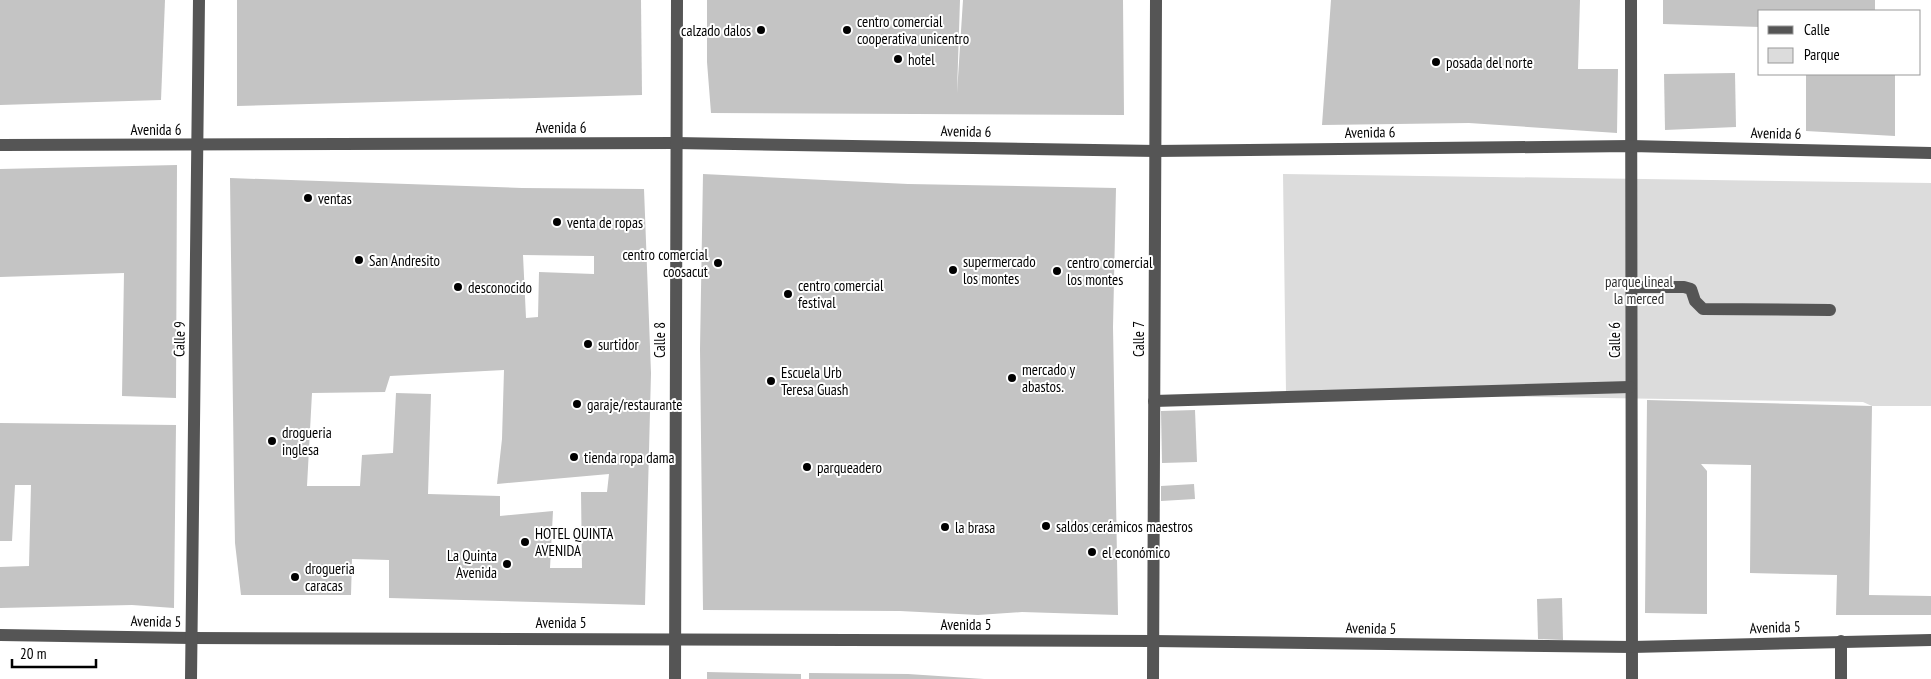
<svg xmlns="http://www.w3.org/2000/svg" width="1931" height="679" font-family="'PT Sans Narrow',sans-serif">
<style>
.green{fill:#dcdcdc}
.building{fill:#c4c4c4;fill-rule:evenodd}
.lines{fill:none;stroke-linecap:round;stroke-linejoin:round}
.minor{stroke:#555;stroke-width:12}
.poi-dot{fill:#000;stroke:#fff;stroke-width:2}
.labels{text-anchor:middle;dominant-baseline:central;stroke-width:4;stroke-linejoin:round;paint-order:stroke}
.poi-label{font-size:15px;fill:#000;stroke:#fff;text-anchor:start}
.street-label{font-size:15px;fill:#000;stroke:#fff}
.park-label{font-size:15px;fill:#333;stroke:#fff}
</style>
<rect width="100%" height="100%" fill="#fff"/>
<!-- green -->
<polygon class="green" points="1283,174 1931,183 1931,406 1872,406 1863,402 1286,393"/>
<!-- building -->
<g class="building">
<polygon points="0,0 165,0 161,100 0,105"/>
<polygon points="237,0 641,0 642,95 237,106"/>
<polygon points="707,0 960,0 957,93 963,0 1123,0 1124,115 711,113 707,62"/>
<polygon points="1331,0 1580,0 1578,69 1618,69 1617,133 1469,123 1322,125"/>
<polygon points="1663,0 1875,0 1875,11 1760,11 1760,27 1663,24"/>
<polygon points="1735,73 1736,127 1665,130 1664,74"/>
<polygon points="1806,74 1895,74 1895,136 1806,131"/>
<polygon points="177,165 176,398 122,396 124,273 0,277 0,169"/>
<polygon points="703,174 908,184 1116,188 1113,327 1118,615 1022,612 978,615 900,611 703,610 700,349"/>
<path d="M230 178 522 188 644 189 651 373 645 605 389 598V560L352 559 351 595H241L235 543 234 486ZM523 255 594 256V274L539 272 538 317 526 318ZM504 370 502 439 497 484 609 474 607 492H581L582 568H550L553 511 500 516V496L428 494 431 394 396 393 393 453 362 455 360 486H307L312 393 385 392 390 376Z"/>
<polygon points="1647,400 1872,406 1869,595 1931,596 1931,615 1836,615 1837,575 1750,573 1751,465 1701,464 1707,471 1707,614 1645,613"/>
<polygon points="1195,410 1197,462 1162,463 1161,411"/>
<polygon points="0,423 176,425 174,608 132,605 0,608 0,567 29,566 31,485 15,485 12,541 0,541"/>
<polygon points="1194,484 1195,499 1161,501 1161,486"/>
<polygon points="1562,598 1563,640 1538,639 1537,599"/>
<polygon points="707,672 801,674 801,679 707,679"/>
<polygon points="809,673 908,674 984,679 809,679"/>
</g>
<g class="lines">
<!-- minor -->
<g class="minor">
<polyline points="1631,0 1632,679"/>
<polyline points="0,145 675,143 1156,151 1631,146 1931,153"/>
<polyline points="1630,287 1684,287 1691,289 1695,301 1703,309 1830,310"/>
<polyline points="1154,401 1630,387"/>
<polyline points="0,635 191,638 1153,641 1632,647 1931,640"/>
<polyline points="191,679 199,0"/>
<polyline points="675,679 677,0"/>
<polyline points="1153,679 1156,0"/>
<polyline points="1841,679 1841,641"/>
</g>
</g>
<!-- markers -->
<g class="poi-dot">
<circle cx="761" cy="30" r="5"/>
<circle cx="847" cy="30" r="5"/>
<circle cx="898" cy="59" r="5"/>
<circle cx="1436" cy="62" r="5"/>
<circle cx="308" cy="198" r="5"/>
<circle cx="557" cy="222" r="5"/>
<circle cx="359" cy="260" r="5"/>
<circle cx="718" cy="263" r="5"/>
<circle cx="953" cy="270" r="5"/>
<circle cx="1057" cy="271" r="5"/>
<circle cx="458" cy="287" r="5"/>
<circle cx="788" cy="294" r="5"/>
<circle cx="588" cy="344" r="5"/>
<circle cx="1012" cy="378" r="5"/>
<circle cx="771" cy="381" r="5"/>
<circle cx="577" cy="404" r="5"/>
<circle cx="272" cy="441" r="5"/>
<circle cx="574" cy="457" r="5"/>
<circle cx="807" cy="467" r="5"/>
<circle cx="1046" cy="526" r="5"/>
<circle cx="945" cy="527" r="5"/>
<circle cx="525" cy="542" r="5"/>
<circle cx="1092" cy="552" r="5"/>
<circle cx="507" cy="564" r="5"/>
<circle cx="295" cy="577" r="5"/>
</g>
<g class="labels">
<!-- poi labels -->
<g class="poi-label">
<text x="857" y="21">centro comercial<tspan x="857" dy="17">cooperativa unicentro</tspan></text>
<text x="751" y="30" text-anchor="end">calzado dalos</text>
<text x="908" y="59">hotel</text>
<text x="1446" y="62">posada del norte</text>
<text x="318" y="198">ventas</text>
<text x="567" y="222">venta de ropas</text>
<text x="708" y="254" text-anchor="end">centro comercial<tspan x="708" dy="17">coosacut</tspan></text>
<text x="369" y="260">San Andresito</text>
<text x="963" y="261">supermercado<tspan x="963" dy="17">los montes</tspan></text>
<text x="1067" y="262">centro comercial<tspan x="1067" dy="17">los montes</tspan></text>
<text x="798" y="285">centro comercial<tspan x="798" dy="17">festival</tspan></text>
<text x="468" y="287">desconocido</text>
<text x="598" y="344">surtidor</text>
<text x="1022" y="369">mercado y<tspan x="1022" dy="17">abastos.</tspan></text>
<text x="781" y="372">Escuela Urb<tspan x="781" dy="17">Teresa Guash</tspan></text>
<text x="587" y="404">garaje/restaurante</text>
<text x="282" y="432">drogueria<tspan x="282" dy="17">inglesa</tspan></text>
<text x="584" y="457">tienda ropa dama</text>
<text x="817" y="467">parqueadero</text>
<text x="1056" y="526">saldos cerámicos maestros</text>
<text x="955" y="527">la brasa</text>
<text x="535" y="533">HOTEL QUINTA<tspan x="535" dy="17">AVENIDA</tspan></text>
<text x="1102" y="552">el económico</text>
<text x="497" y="555" text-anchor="end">La Quinta<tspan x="497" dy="17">Avenida</tspan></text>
<text x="305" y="568">drogueria<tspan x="305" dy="17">caracas</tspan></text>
</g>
<!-- street labels -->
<g class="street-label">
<text x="561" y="127">Avenida 6</text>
<text x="156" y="129">Avenida 6</text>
<text transform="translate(966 131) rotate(1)">Avenida 6</text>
<text transform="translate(1370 132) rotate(-1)">Avenida 6</text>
<text transform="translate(1776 133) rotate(1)">Avenida 6</text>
<text transform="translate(179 339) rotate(-89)">Calle 9</text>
<text transform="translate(1138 339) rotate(-90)">Calle 7</text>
<text transform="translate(659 340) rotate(-90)">Calle 8</text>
<text transform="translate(1614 340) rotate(-90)">Calle 6</text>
<text transform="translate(156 621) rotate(1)">Avenida 5</text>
<text x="561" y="622">Avenida 5</text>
<text x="966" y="624">Avenida 5</text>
<text transform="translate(1775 627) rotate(-2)">Avenida 5</text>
<text transform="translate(1371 628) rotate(1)">Avenida 5</text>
</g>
<!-- park labels -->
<g class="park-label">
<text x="1639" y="281">parque lineal<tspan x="1639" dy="17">la merced</tspan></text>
</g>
</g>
<!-- legend -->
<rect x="1758" y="10" width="162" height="65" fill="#ffffff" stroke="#999999"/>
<rect x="1768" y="26" width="25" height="8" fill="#555555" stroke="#999999"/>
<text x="1804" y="35" font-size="15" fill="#000000">Calle</text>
<rect x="1768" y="48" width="25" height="15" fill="#dcdcdc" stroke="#999999"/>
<text x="1804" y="60" font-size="15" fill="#000000">Parque</text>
<!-- scale -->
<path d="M12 659v8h84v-8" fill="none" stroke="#000000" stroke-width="2.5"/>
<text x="20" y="659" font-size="15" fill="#000000" stroke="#ffffff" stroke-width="4" paint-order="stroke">20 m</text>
</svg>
